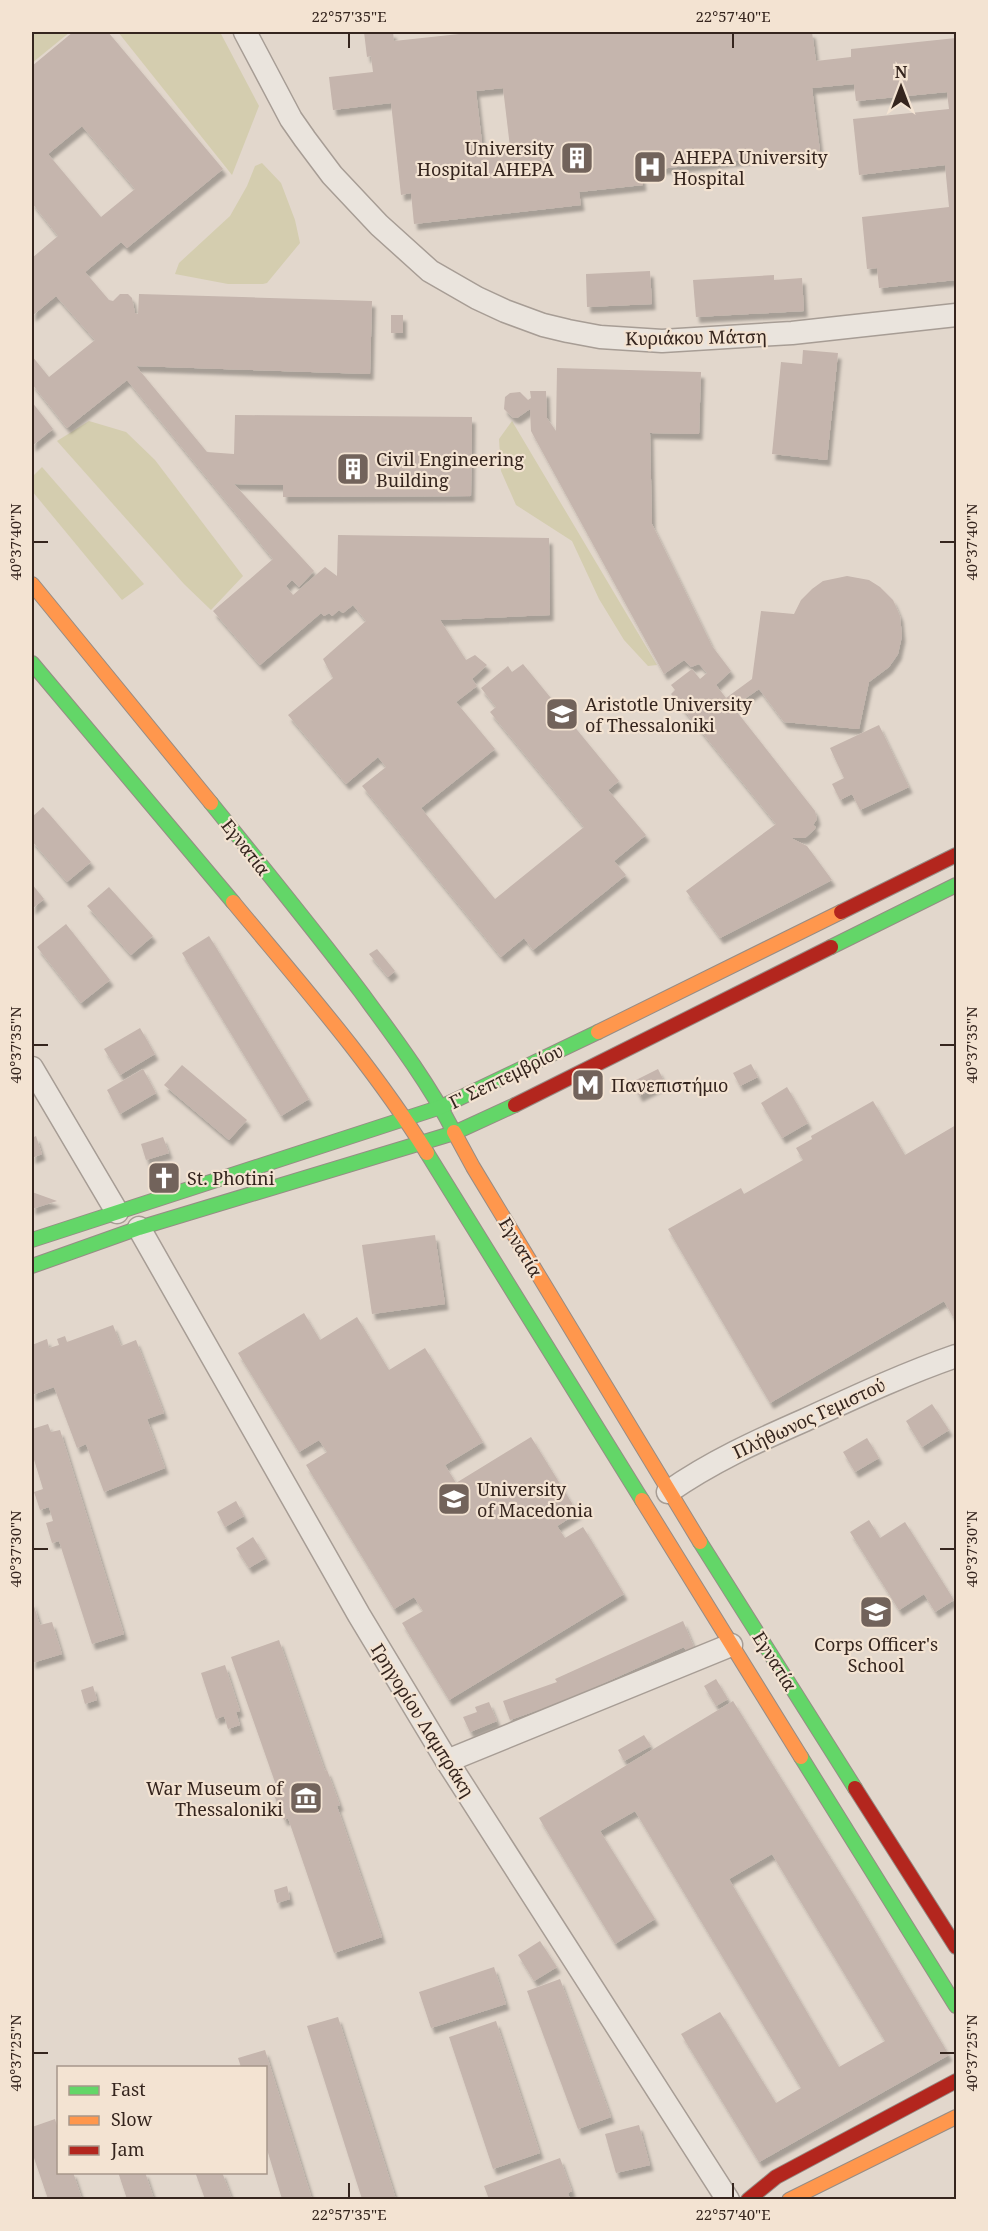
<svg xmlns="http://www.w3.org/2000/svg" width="988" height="2231" font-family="'Noto Serif',serif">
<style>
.green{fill:#d4cdaf}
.building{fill:#c5b5ad;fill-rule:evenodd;filter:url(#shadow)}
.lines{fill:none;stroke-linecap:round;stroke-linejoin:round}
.street-casing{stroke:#a79d95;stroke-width:25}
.fast-casing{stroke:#968c85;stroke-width:16}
.slow-casing{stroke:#968c85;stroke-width:16}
.jam-casing{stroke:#968c85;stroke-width:16}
.street{stroke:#eae4dd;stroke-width:22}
.fast{stroke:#63d668;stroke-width:14}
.slow{stroke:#ff974d;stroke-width:14}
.jam{stroke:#b3261e;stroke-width:14}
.ticks{fill:none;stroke:#35251e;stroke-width:2}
.labels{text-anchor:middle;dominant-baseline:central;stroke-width:4.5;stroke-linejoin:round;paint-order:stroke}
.poi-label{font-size:18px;fill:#35251e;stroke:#f3e3d2;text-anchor:start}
.street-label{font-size:18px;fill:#35251e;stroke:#f3e3d2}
.neatline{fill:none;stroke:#35251e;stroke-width:2}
.ticks-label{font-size:15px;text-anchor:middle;fill:#35251e}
</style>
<defs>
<filter id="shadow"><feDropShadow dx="3.5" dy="6" stdDeviation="1.5" flood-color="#0004"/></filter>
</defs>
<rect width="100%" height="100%" fill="#e2d7cc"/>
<!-- green -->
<g class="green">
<polygon points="32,32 70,32 32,63"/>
<polygon points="118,32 220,32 259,106 232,175"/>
<polygon points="262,163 281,183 295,220 300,243 267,283 263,284 228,284 175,274 179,263 230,216 247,186 255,166"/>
<polygon points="89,421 126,432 155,460 243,576 211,610 184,584 57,441"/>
<polygon points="512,421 657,665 648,666 624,640 599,599 572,541 516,505 501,471 499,439"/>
<polygon points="42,467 144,584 122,600 32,491 32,477"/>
</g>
<!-- building -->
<g class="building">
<path d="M73 32H108L223 169 127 248 121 242 85 272 109 300 113 301 120 294H128L132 298 135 313 138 314 139 294 372 301 370 374 136 366 207 452 234 454 235 415 472 417 471 496 283 497V485L234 484 314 571 299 587 292 580 286 586 293 595 325 567 337 576 338 535 549 538 550 615 440 620 466 660 475 655 487 665 472 679 477 686 456 702 495 749 421 808 495 899 584 827 490 712 496 707 481 688 508 666 512 672 523 664 619 781 608 790 646 835 614 861 626 875 533 950 524 938 501 957 362 786 386 767 378 757 346 784 288 715 333 678 323 659 366 621 353 605 343 613 339 610 332 616 329 613 324 616 321 613 260 665 213 611 273 559 127 380 67 428 32 384V356L49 377 95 340 56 296 32 316V258L58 236 32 203V66ZM82 126 135 189 101 217 48 154Z"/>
<path d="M364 32H393L394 41 478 32H812L816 61 851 57V49L956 38V280L879 288 877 268 867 269 862 217 949 207 945 165 859 175 853 119 949 109 947 92 856 101 854 84 812 88 820 151 641 171 643 185 579 192 581 205 414 224 411 193 401 195 391 103 333 110 329 77 373 72 371 56 367 57ZM503 88 510 147 483 151 476 91Z"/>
<polygon points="650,271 652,304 587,307 586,274"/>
<polygon points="774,275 774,280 802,278 804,311 696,317 693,280"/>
<rect x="391" y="315" width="12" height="18"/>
<polygon points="803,350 838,353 827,460 772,454 781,362 802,364"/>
<polygon points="557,368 701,372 699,434 650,433 652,524 712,646 731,671 716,685 726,698 752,679 761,611 794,614 801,600 812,589 823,581 847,576 869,580 880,587 893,600 900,616 902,636 898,654 889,667 869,682 859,729 784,722 759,689 733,707 815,811 817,819 813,825 816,827 814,830 805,838 791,838 807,846 832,880 720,938 686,891 776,824 671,694 675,690 671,685 692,669 700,679 707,673 699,664 691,667 684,660 664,674 531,431 530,409 517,418 512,417 504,409 505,397 510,393 520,392 528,400 531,398 530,391 546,391 547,418 556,431"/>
<polygon points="32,402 53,429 32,446"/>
<polygon points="879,725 909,787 860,810 852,794 840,800 832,784 844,778 830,748"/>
<polygon points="43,807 91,862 67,882 32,841 32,817"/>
<polygon points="32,884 44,899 32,909"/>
<polygon points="109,887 153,936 131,955 87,906"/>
<polygon points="66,924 110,980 81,1003 37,947"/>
<polygon points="209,936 309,1099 281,1116 182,953"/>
<polygon points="377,949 395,971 388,977 369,954"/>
<polygon points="140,1028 155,1054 120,1075 104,1049"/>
<polygon points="751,1064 758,1077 740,1086 733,1073"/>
<polygon points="182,1065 247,1120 229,1140 164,1085"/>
<polygon points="143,1069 156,1093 120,1114 107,1090"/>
<polygon points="658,1069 665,1083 639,1096 632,1082"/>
<polygon points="787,1087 808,1123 782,1138 761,1103"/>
<polygon points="873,1101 905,1155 956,1125 956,1315 953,1317 944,1301 770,1403 668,1229 741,1188 744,1194 803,1160 796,1148 812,1139 811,1136"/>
<polygon points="36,1136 42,1154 32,1158 32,1138"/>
<polygon points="163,1137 169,1153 146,1160 141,1144"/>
<polygon points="173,1166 178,1182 155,1190 149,1174"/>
<polygon points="32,1192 57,1201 32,1209"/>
<polygon points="435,1235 445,1304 372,1314 362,1245"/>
<polygon points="304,1313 320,1340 357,1317 389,1370 425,1348 483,1442 445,1465 456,1483 531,1437 578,1513 557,1526 565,1538 583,1527 624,1594 449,1700 402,1623 423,1611 414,1597 394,1609 306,1465 327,1452 319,1440 299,1452 238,1353"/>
<polygon points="113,1325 121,1346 136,1340 164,1413 147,1419 165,1468 104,1492 86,1444 77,1448 54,1387 32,1395 32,1345 47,1339 49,1348 59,1345 57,1339 65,1336 67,1342"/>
<polygon points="932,1404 949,1430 922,1447 906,1421"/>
<polygon points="48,1424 51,1432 60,1430 124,1634 92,1644 59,1541 52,1543 46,1523 53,1521 49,1507 40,1510 34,1492 43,1489 32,1453 32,1429"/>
<polygon points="867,1438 879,1458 855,1472 843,1452"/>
<polygon points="236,1501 244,1516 225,1527 217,1512"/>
<polygon points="869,1520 880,1538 905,1522 954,1600 935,1612 924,1594 899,1610 850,1532"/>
<polygon points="253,1537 266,1558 249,1568 236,1548"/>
<polygon points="32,1600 40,1625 52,1622 62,1654 32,1663"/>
<polygon points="683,1621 697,1654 689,1658 684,1647 564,1701 510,1720 503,1701 557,1682 555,1679"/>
<polygon points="279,1640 325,1771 327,1770 340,1805 337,1806 382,1937 334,1953 288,1818 284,1820 272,1790 277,1788 231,1657"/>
<polygon points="225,1665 240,1711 236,1712 240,1725 228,1729 224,1716 216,1719 201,1673"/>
<polygon points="716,1679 728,1699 716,1706 704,1686"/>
<polygon points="93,1686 97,1700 85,1704 81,1690"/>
<path d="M733 1701 855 1897 949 2055 759 2162 681 2034 720 2012 776 2103 801 2088 635 1811 600 1831 655 1919 615 1944 539 1818ZM772 1854 885 2041 839 2067 729 1879Z"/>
<polygon points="489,1702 497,1721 470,1732 463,1717 477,1712 475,1707"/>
<polygon points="644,1735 651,1746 624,1761 618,1750"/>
<polygon points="287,1886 290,1899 277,1903 274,1890"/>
<polygon points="540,1941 557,1967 534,1981 518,1955"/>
<polygon points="494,1967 506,2004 431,2028 419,1992"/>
<polygon points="560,1979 611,2117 578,2129 527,1991"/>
<polygon points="338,2017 396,2199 362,2199 307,2026"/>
<polygon points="496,2021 540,2153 493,2169 449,2037"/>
<polygon points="265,2050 312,2199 282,2199 266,2146 266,2067 241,2067 238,2058"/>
<polygon points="55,2119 58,2129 58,2172 73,2172 82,2199 48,2199 32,2152 32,2127"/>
<polygon points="639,2125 650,2165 616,2173 605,2134"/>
<polygon points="560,2158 572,2191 568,2193 570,2199 489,2199 484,2186"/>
<polygon points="118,2172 145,2172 154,2199 127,2199"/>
<polygon points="195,2172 222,2172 232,2199 205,2199"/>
</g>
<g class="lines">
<defs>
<g id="street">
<polyline points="245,32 291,119 305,139 332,175 379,225 430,271 477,298 505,311 543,325 568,331 600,337 662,341 792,333 956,315"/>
<polyline points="32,1068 117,1212"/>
<polyline points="139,1228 359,1615 447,1761 728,2200"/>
<path d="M668 1492C711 1462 757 1441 805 1420 855 1397 904 1374 956 1356"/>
<polyline points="447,1761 731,1645"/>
</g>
<g id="fast">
<polyline points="32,663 233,902"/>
<path d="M211 803C261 865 312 927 361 992 394 1037 428 1082 454 1132"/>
<polyline points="831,947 956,885"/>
<polyline points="427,1153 642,1500"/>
<polyline points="32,1240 441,1107 598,1032"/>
<polyline points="32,1266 139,1228 454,1133 515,1105"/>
<polyline points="700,1542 855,1788"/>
<polyline points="801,1757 956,2006"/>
</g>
<g id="slow">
<polyline points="32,584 211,803"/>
<path d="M233 902C300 983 371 1063 427 1153"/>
<polyline points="598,1032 841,912"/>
<polyline points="454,1132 473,1167 700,1542"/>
<polyline points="642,1500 801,1757"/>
<polyline points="789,2200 956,2117"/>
</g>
<g id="jam">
<polyline points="841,912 956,855"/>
<polyline points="515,1105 831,947"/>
<polyline points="855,1788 956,1947"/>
<polyline points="748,2200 776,2177 956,2081"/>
</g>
</defs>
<!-- street casing -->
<use href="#street" class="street-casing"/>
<!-- fast casing -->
<use href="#fast" class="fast-casing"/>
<!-- slow casing -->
<use href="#slow" class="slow-casing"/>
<!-- jam casing -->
<use href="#jam" class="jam-casing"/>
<!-- street -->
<use href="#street" class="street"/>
<!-- fast -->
<use href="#fast" class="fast"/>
<!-- slow -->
<use href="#slow" class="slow"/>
<!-- jam -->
<use href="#jam" class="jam"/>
</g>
<!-- ticks -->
<path class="ticks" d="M349 33V48M733 33V48M33 542H48M940 542H955M33 1045H48M940 1045H955M33 1549H48M940 1549H955M33 2053H48M940 2053H955M349 2183V2198M733 2183V2198"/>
<!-- icons -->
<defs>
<symbol id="building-square" viewBox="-11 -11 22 22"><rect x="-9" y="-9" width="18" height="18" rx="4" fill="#72635b" stroke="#f3e3d2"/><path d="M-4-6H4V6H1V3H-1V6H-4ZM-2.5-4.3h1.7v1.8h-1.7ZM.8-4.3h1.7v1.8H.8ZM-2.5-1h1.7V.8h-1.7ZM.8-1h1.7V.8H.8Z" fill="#fff"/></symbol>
<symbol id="hospital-square" viewBox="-11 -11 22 22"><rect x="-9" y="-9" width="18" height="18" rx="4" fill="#72635b" stroke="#f3e3d2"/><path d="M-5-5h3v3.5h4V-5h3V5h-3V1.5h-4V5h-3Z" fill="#fff"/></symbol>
<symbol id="university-square" viewBox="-11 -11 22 22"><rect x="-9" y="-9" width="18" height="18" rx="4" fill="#72635b" stroke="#f3e3d2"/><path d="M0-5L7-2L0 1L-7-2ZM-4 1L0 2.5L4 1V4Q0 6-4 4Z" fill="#fff"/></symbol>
<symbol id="metro-square" viewBox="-11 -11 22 22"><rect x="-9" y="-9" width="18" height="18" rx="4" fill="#72635b" stroke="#f3e3d2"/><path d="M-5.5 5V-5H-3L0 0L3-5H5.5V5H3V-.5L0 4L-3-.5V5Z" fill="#fff"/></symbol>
<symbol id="church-square" viewBox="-11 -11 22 22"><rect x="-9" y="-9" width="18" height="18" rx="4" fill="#72635b" stroke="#f3e3d2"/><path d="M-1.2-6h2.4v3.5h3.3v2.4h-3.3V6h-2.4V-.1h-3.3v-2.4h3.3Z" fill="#fff"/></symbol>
<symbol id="museum-square" viewBox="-11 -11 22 22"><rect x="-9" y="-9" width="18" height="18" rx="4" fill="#72635b" stroke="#f3e3d2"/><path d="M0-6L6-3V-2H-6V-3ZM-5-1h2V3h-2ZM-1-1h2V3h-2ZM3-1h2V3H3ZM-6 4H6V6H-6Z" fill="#fff"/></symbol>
</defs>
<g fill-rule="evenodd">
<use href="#building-square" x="558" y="139" width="38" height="38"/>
<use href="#hospital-square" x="631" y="148" width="38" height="38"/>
<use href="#building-square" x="334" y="450" width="38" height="38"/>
<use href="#university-square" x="543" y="695" width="38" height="38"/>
<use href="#metro-square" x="569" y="1066" width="38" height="38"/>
<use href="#church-square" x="145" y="1159" width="38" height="38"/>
<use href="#university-square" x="435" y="1480" width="38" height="38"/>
<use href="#university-square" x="857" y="1593" width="38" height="38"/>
<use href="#museum-square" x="287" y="1779" width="38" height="38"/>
</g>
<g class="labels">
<!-- poi labels -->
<g class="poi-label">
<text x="554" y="148" text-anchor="end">University<tspan x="554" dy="21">Hospital AHEPA</tspan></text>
<text x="673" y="157">AHEPA University<tspan x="673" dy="21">Hospital</tspan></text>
<text x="376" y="459">Civil Engineering<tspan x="376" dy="21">Building</tspan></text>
<text x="585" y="704">Aristotle University<tspan x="585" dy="21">of Thessaloniki</tspan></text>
<text x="611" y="1085">Πανεπιστήμιο</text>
<text x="187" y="1178">St. Photini</text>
<text x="477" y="1489">University<tspan x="477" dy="21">of Macedonia</tspan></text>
<text x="876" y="1644" text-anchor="middle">Corps Officer's<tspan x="876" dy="21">School</tspan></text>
<text x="283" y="1788" text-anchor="end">War Museum of<tspan x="283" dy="21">Thessaloniki</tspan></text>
</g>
<!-- street labels -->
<g class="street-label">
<text transform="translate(696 337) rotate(-1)">Κυριάκου Μάτση</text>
<text transform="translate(246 847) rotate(52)">Εγνατία</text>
<text transform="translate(506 1076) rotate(-26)">Γ' Σεπτεμβρίου</text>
<text transform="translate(521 1247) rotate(59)">Εγνατία</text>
<text transform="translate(809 1418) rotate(-25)">Πλήθωνος Γεμιστού</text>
<text transform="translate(775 1661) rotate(58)">Εγνατία</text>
<text transform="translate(423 1720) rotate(58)">Γρηγορίου Λαμπράκη</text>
</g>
</g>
<!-- border -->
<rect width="988" height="2231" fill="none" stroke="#f3e3d2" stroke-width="66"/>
<!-- legend -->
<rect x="57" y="2066" width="210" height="108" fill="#f3e3d2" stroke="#a7978a" stroke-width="1.5"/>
<rect x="69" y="2086" width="30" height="9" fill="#63d668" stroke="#a7978a" stroke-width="1.5"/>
<text x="111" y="2096" font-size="18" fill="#35251e">Fast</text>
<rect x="69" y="2116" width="30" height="9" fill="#ff974d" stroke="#a7978a" stroke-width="1.5"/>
<text x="111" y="2126" font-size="18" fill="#35251e">Slow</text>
<rect x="69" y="2146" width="30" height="9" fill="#b3261e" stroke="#a7978a" stroke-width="1.5"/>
<text x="111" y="2156" font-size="18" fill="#35251e">Jam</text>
<!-- north arrow -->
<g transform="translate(901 87)" stroke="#f3e3d2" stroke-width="4.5" paint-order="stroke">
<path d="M0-4.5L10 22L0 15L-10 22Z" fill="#35251e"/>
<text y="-9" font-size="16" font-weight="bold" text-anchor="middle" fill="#35251e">N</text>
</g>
<rect x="33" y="33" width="922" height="2165" class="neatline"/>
<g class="ticks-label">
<text x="349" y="22">22°57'35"E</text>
<text x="733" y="22">22°57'40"E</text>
<text transform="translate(16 542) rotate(-90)" y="5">40°37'40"N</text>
<text transform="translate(972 542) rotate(-90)" y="5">40°37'40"N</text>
<text transform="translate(16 1045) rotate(-90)" y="5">40°37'35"N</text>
<text transform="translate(972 1045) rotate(-90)" y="5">40°37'35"N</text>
<text transform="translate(16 1549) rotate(-90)" y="5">40°37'30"N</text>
<text transform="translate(972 1549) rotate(-90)" y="5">40°37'30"N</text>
<text transform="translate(16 2053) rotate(-90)" y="5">40°37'25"N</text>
<text transform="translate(972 2053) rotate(-90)" y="5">40°37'25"N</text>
<text x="349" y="2220">22°57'35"E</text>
<text x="733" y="2220">22°57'40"E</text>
</g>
</svg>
